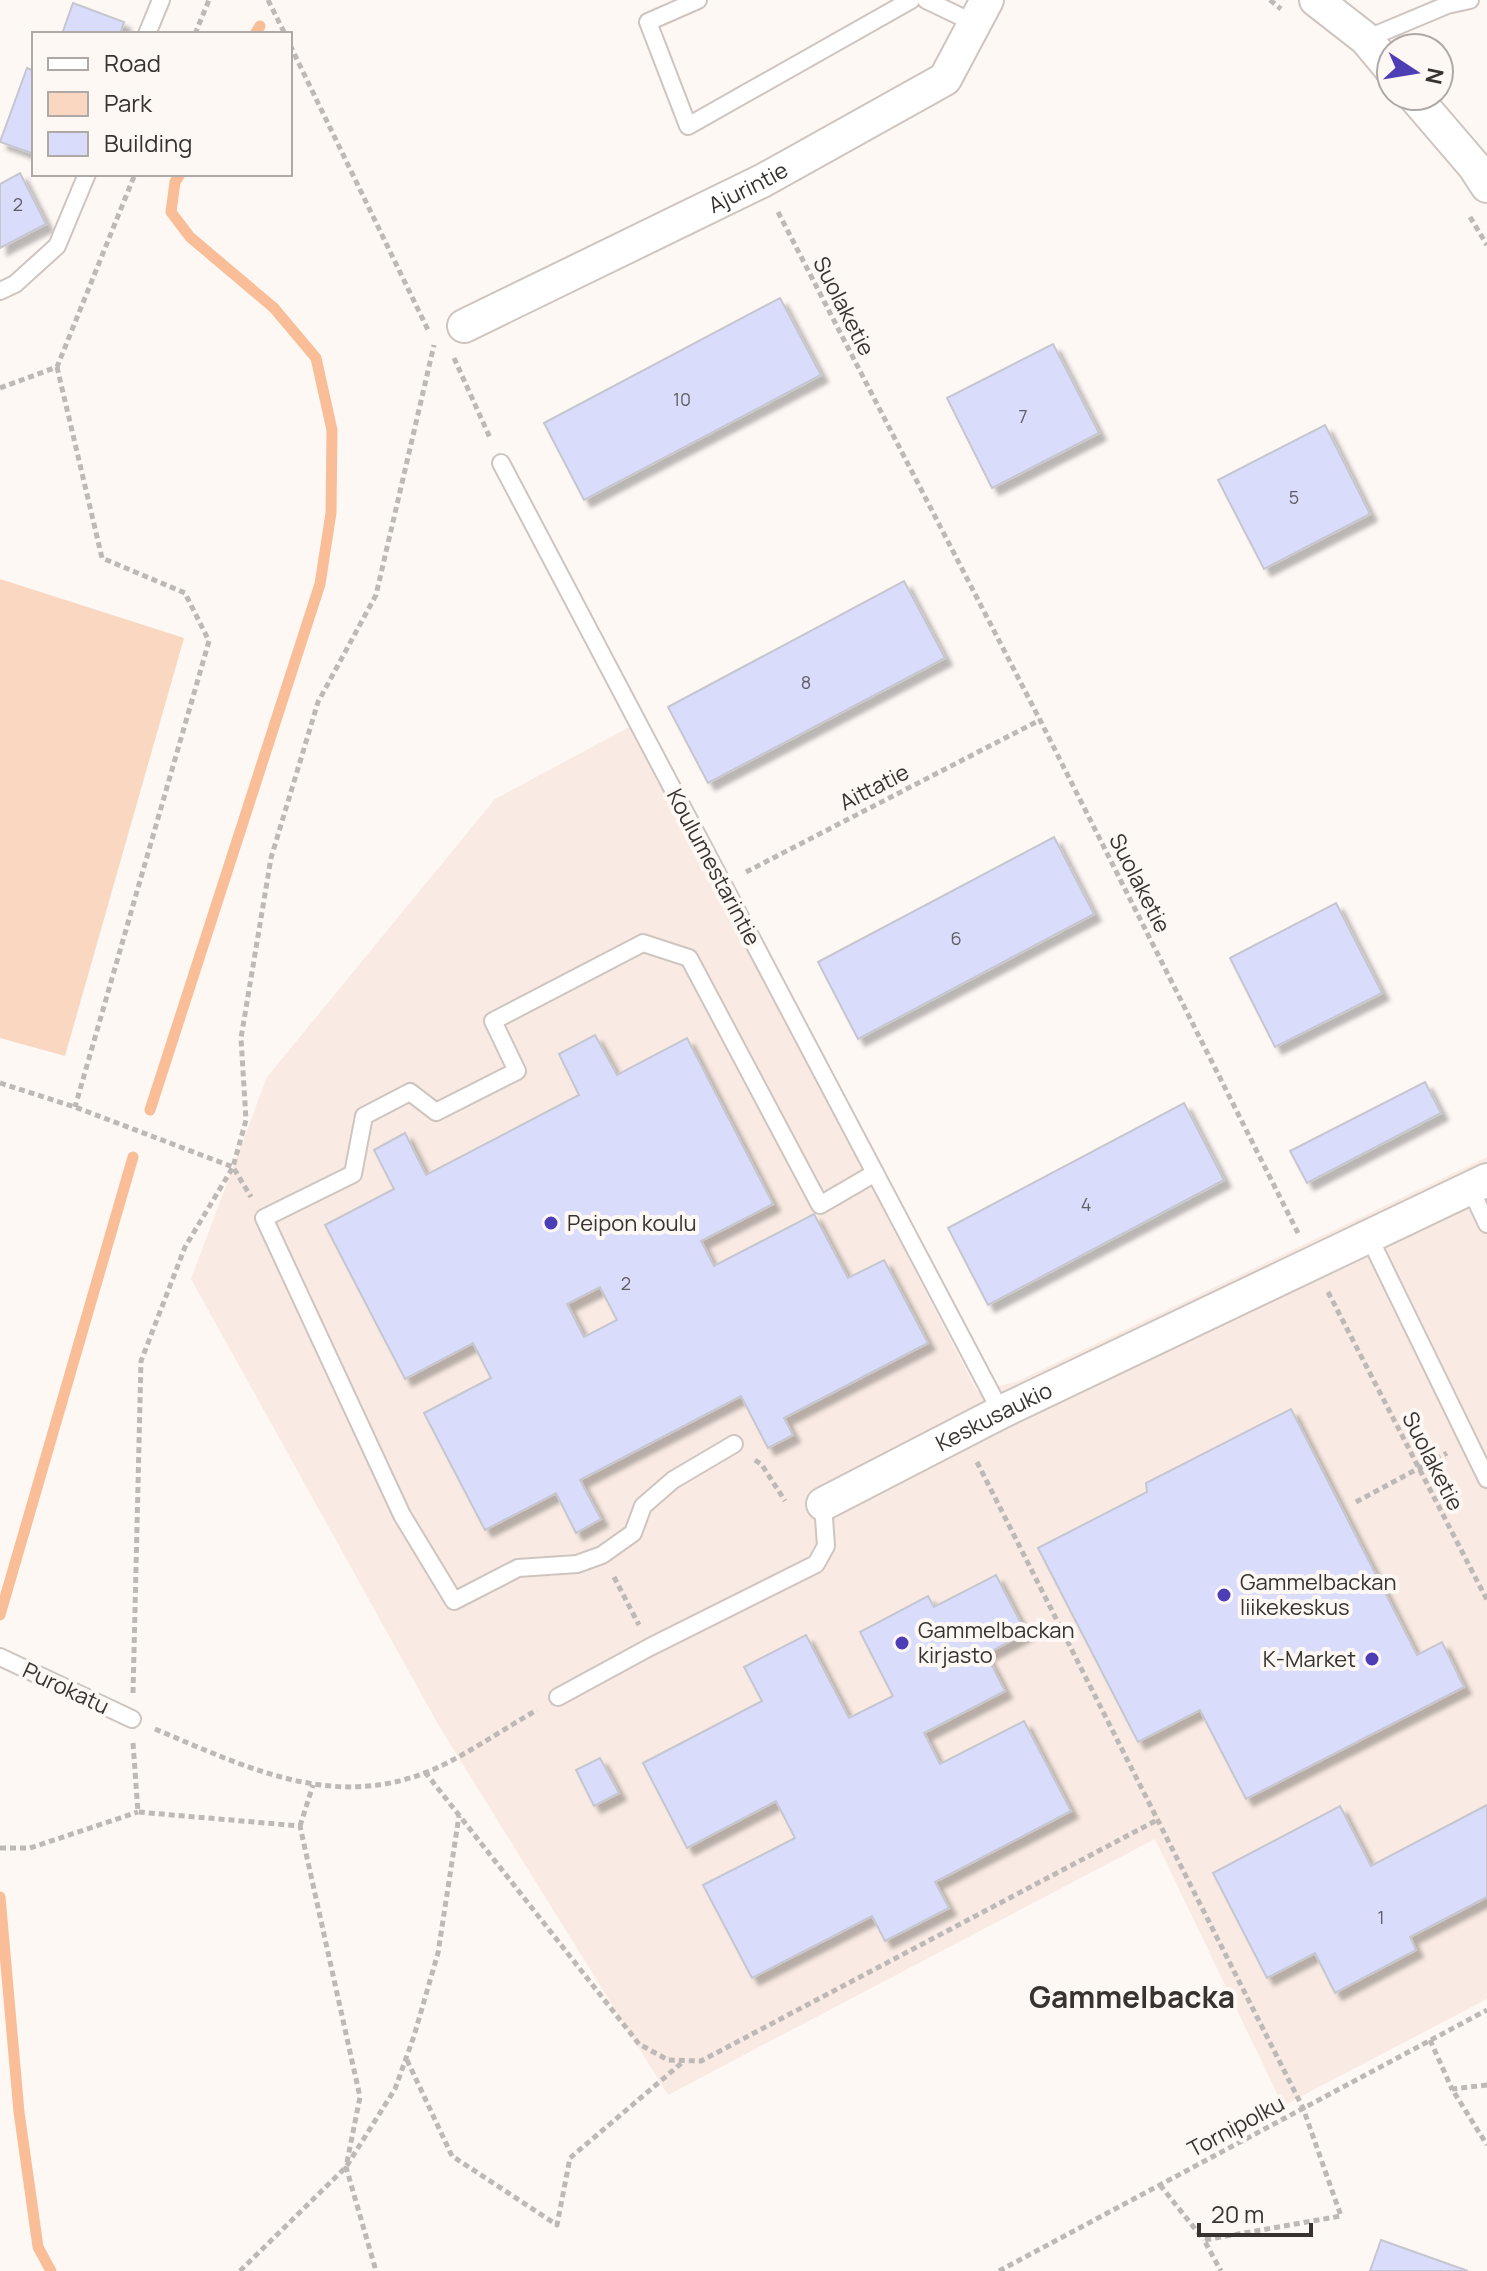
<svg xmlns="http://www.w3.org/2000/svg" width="1487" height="2271" font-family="Manrope,sans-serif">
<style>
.built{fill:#f9ebe3}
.green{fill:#f9d7c1}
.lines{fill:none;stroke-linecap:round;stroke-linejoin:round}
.stream{stroke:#f9be97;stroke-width:11}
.building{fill:#dadcfc;stroke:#c5c6cf;stroke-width:2;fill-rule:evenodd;filter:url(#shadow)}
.lane-casing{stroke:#cfc5c0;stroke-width:20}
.street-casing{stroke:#cfc5c0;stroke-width:36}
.path{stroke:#beb9b6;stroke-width:5;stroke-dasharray:6 4;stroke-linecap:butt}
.lane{stroke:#fff;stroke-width:16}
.street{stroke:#fff;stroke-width:32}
.poi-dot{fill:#4e3eb5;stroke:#fef8f5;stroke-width:3}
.labels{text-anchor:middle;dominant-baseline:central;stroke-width:8;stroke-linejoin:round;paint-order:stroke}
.number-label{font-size:18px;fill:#605d64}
.street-label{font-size:22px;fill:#373331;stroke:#fef8f5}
.poi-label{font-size:22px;fill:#373331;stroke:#fef8f5;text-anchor:start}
.district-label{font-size:30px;font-weight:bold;fill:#373331;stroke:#fef8f5}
</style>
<defs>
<filter id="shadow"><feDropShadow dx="7" dy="7" stdDeviation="2" flood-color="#0004"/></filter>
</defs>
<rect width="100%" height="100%" fill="#fef8f5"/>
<!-- built -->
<polygon class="built" points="633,725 977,1391 1016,1382 1487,1157 1487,1999 1283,2106 1155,1839 668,2095 439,1726 191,1279 267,1077 495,799"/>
<!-- green -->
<polygon class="green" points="0,579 184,638 65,1056 0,1038"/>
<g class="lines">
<!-- stream -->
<g class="stream">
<polyline points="255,34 260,26"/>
<polyline points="150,1110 320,584 331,513 332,430 316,358 274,308 190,237 171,212 175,182 180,174"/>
<polyline points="0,1615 133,1157"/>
<polyline points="0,1897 19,2112 38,2247 51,2271"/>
</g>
</g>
<!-- building -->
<g class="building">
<polygon points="73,3 124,22 120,34 62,34"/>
<polygon points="27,68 34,71 34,154 0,142"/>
<polygon points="20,173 46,224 0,248 0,184"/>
<polygon points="780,298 821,375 584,500 544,423"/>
<polygon points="1053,344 1099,433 992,488 947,398"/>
<polygon points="1325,425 1370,514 1264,569 1218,480"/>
<polygon points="904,581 945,658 708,783 668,707"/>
<polygon points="1054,837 1094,914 858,1039 818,962"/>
<polygon points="1336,903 1382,993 1275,1047 1230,958"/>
<path d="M595 1035 617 1075 687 1038 773 1204 701 1241 714 1266 814 1214 848 1278 884 1260 928 1343 784 1418 793 1435 768 1448 741 1396 580 1480 601 1519 576 1533 556 1493 485 1530 424 1413 491 1378 473 1343 405 1379 325 1225 394 1189 374 1150 405 1133 426 1175 579 1095 559 1054ZM600 1287 617 1320 584 1337 567 1304Z"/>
<polygon points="1425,1082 1441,1113 1307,1183 1290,1151"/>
<polygon points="1184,1103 1224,1180 988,1305 948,1228"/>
<polygon points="1291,1409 1417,1655 1442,1642 1464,1687 1246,1799 1200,1710 1138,1742 1038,1548 1147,1492 1146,1483"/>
<polygon points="996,1575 1026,1633 986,1654 1005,1691 924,1733 940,1764 1024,1721 1071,1811 935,1882 949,1908 885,1941 872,1916 752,1978 703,1885 795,1838 776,1801 687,1848 643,1763 762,1701 744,1667 806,1635 849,1718 893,1696 860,1632 928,1596 934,1607"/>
<polygon points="600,1758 619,1793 594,1806 576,1770"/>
<polygon points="1487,1805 1487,1897 1410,1937 1416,1950 1335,1993 1315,1953 1267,1978 1213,1873 1340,1806 1371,1866"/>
<polygon points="1381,2240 1468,2271 1370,2271"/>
</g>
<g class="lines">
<defs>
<g id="lane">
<polyline points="698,0 648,22 688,126 911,0"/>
<polyline points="926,0 974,23"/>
<polyline points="147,34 161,0"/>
<polyline points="1366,39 1447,5 1470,0"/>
<polyline points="0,291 15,284 57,246 87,174"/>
<polyline points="501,463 1001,1412"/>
<polyline points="1470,1188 1487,1224"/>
<polyline points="1369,1237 1487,1479"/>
<polyline points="734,1444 673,1480 643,1506 633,1533 602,1555 577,1564 518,1568 454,1601 402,1515 264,1218 353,1174 364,1116 410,1092 436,1112 517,1071 493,1021 643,943 689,958 820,1205 875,1173"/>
<polyline points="0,1657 132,1719"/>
<polyline points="558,1697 650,1647 816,1564 826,1546 823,1504"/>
</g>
<g id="street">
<polyline points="1316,0 1366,39 1391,69"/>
<polyline points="1414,96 1474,166 1487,186"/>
<path id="s1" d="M464 326 762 181 945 79 987 0"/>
<path id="s2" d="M823 1504 1001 1412 1487 1180"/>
</g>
</defs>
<!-- lane casing -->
<use href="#lane" class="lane-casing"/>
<!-- street casing -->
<use href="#street" class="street-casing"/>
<!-- path -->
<g class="path">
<polyline points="268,0 285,34"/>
<polyline points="1270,0 1281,9"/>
<polyline points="195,34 209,0"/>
<polyline points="290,45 429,332"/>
<polyline points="778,212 1040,720 1298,1233"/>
<polyline points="1470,217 1487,245"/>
<polyline points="454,358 491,440"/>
<polyline points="57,367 102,558 185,593 209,641 75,1107"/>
<polyline points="0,388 57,367 135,174"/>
<polyline points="746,872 1040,720"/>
<polyline points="0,1083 75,1107 233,1167 251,1197"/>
<polyline points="1328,1292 1487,1600"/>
<polyline points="755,1460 762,1465 785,1501"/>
<polyline points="977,1462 1303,2108 1341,2216 1204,2240 1221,2271"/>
<polyline points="1356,1502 1447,1453"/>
<polyline points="614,1577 639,1625"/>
<polyline points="133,1693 141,1361 185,1247 233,1167 246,1120 241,1038 271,858 318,702 376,595 434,345"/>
<path d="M155 1729C253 1770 343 1816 447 1763 478 1747 507 1727 537 1710"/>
<polyline points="133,1743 138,1812 300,1826 360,2097 346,2167 376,2271"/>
<polyline points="425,1772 639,2044 668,2060 701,2061 1159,1819"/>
<polyline points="300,1826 313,1785"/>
<polyline points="0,1848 30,1848 138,1812"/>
<polyline points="1430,2040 1452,2089"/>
<polyline points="407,2060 452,2156 557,2225 570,2158 684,2061"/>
<polyline points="1487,2085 1452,2089 1487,2145"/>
<polyline points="1160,2185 1204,2240"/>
<polyline points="240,2271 346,2167 395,2089 414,2036 438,1953 459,1816"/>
<polyline points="999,2271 1487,2010"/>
</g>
<!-- lane -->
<use href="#lane" class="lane"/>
<!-- street -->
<use href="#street" class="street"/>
</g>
<!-- markers -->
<g class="poi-dot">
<circle cx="551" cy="1223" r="8"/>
<circle cx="1224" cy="1595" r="8"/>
<circle cx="902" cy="1643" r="8"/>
<circle cx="1372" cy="1659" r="8"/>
</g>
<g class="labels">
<!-- number labels -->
<g class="number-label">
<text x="18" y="204">2</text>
<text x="682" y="399">10</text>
<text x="1023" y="416">7</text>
<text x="1294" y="497">5</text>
<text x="806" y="682">8</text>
<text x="956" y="938">6</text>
<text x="1086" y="1204">4</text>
<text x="626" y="1283">2</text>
<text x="1381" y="1917">1</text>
</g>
<!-- street labels -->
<g class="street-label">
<text stroke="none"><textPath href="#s1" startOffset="316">Ajurintie</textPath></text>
<text transform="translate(844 306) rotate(63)">Suolaketie</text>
<text transform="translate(874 787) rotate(-27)">Aittatie</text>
<text transform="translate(714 867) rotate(62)">Koulumestarintie</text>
<text transform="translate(1140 883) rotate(63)">Suolaketie</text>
<text stroke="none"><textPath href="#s2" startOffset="192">Keskusaukio</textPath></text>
<text transform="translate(1433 1461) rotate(63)">Suolaketie</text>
<text transform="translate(66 1688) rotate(25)">Purokatu</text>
<text transform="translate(1236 2126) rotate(-28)">Tornipolku</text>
</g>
<!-- poi labels -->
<g class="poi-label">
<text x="567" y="1223">Peipon koulu</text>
<text x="1240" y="1582">Gammelbackan<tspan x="1240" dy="25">liikekeskus</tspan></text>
<text x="918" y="1630">Gammelbackan<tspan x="918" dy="25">kirjasto</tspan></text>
<text x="1356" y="1659" text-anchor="end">K-Market</text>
</g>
<!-- district labels -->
<g class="district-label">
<text x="1132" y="1996">Gammelbacka</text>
</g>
</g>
<!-- legend -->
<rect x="32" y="32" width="260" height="144" fill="#fef8f5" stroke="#aea9a7" stroke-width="2"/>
<rect x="48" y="58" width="40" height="12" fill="#ffffff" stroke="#aea9a7" stroke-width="2"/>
<text x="104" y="72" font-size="24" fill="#373331">Road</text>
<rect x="48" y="92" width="40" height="24" fill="#f9d7c1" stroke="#aea9a7" stroke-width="2"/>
<text x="104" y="112" font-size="24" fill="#373331">Park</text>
<rect x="48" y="132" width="40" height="24" fill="#dadcfc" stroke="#aea9a7" stroke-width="2"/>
<text x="104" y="152" font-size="24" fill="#373331">Building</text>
<!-- north arrow -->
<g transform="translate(1415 72) rotate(102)"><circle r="38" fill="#fef8f5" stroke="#aea9a7" stroke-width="2"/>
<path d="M0-6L14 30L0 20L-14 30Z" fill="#4e3eb5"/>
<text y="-12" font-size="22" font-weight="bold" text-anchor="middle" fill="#373331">N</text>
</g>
<!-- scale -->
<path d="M1199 2223v12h112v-12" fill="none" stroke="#373331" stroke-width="4"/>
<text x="1211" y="2223" font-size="24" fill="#373331" stroke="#fef8f5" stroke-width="6" paint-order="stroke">20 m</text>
</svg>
